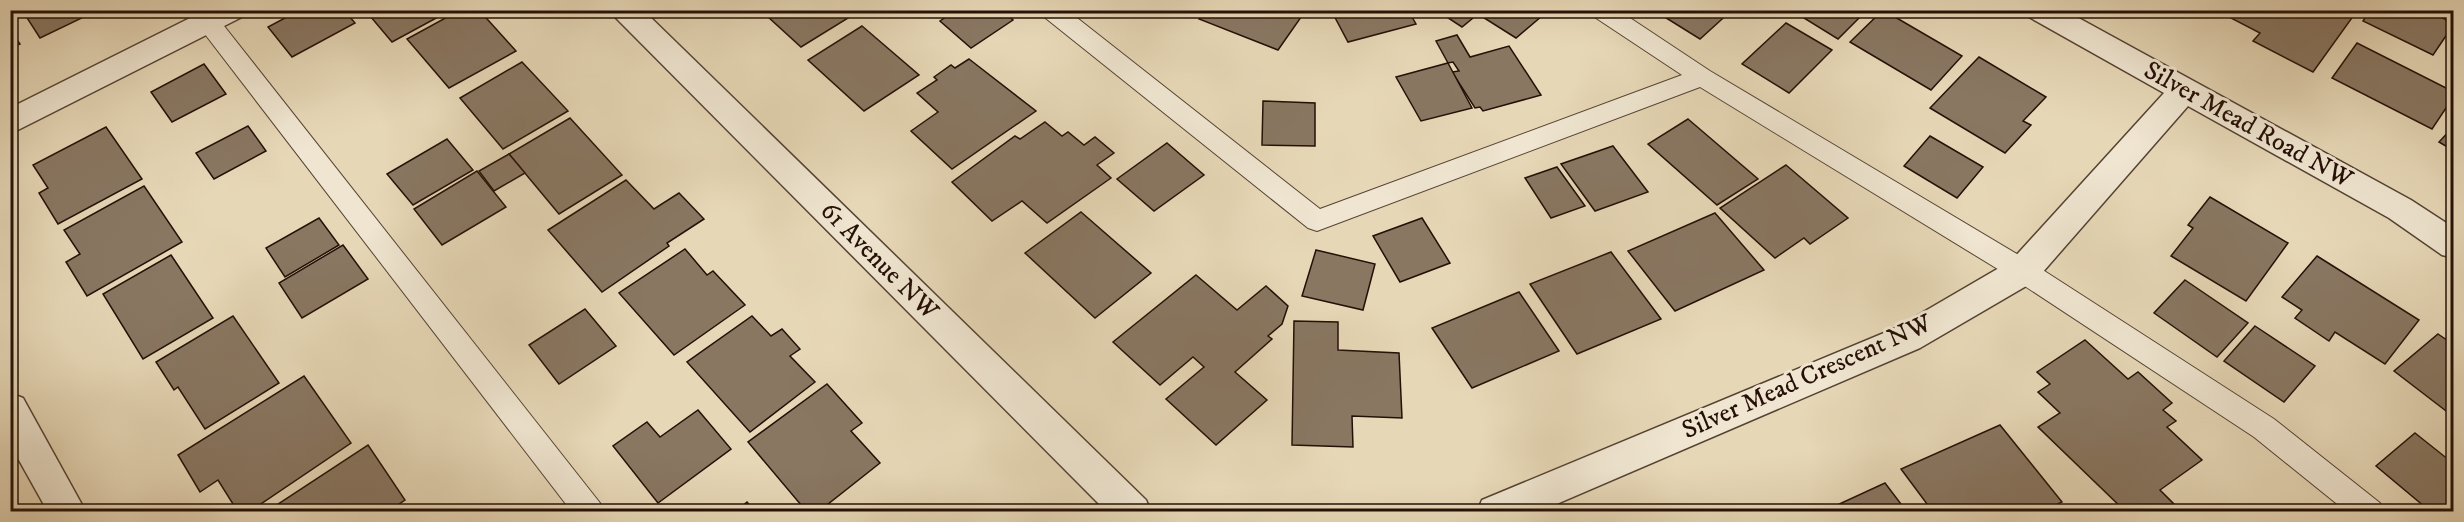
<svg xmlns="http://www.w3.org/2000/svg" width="2464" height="522" font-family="'IM FELL DW Pica',serif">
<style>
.building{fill:#897762;stroke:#251007;stroke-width:1.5}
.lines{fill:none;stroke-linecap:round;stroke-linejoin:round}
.lane-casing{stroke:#554233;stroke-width:2}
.street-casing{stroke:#554233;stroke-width:3}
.lane{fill:#efe5d0;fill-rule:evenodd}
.street{fill:#efe5d0;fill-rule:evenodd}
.labels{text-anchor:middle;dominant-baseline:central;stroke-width:6;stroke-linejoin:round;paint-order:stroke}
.street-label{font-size:26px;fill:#251007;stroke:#efe5d0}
</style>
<rect width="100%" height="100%" fill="#e6d7b6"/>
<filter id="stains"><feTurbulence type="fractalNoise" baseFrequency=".00333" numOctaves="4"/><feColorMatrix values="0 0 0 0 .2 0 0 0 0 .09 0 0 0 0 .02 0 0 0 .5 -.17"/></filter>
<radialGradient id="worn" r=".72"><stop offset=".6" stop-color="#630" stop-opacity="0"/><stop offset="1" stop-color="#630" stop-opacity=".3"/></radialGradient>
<!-- building -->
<g class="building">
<polygon points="22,10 85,10 88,15 40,38"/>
<polygon points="300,10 344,10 355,23 292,57 268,27"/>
<polygon points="365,10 451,10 392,42"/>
<polygon points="460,10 479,10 516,51 449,88 407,39"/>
<polygon points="774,10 861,10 801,47 766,15"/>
<polygon points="956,10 1001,10 1013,20 971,48 940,21"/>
<polygon points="1206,10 1306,10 1278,50 1199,19"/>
<polygon points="1331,10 1408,10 1416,24 1348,42"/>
<polygon points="1436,10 1549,10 1516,38 1478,14 1462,27"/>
<polygon points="1732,10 1700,39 1655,11 1656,10"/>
<polygon points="1791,10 1867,10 1838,39"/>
<polygon points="1883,10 1962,56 1931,90 1850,42"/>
<polygon points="2233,10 2345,10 2354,15 2313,72 2253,41 2260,33 2229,17"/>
<polygon points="2370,10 2428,10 2454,24 2433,55 2363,21"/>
<polygon points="1786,23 1832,50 1789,93 1742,64"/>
<polygon points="862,26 919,75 864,111 808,60"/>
<polygon points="10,30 20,44 10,49"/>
<polygon points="1457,35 1470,57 1509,46 1541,95 1483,111 1480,107 1475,108 1452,72 1459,71 1453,62 1448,63 1436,41"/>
<polygon points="2357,43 2454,92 2454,96 2432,129 2332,78"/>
<polygon points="1979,57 2046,97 2023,121 2031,125 2005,153 1930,108"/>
<polygon points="969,59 1036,111 952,169 911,131 938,112 917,93 937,80 934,77 951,65 955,68"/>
<polygon points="522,62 568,111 503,149 460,98"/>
<polygon points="1448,63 1472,108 1421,121 1396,77"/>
<polygon points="204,64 226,94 172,122 151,92"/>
<polygon points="1263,101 1315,103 1315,146 1262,145"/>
<polygon points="570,118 622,175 559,214 509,154"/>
<polygon points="1688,119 1758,179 1717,205 1648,144"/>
<polygon points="1045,122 1062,136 1068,132 1084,145 1095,137 1114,153 1097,165 1111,178 1047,223 1022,201 992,221 952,182 1015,136 1020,139"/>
<polygon points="248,126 266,151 214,179 196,153"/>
<polygon points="2454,126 2454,151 2439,142"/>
<polygon points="106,127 142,179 58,224 39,193 48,188 33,165"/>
<polygon points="1930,136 1983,167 1957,198 1904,166"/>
<polygon points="447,139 473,170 413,205 387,174"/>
<polygon points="1167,143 1204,175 1154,211 1117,179"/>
<polygon points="1613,146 1648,192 1595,211 1561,164"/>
<polygon points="509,154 525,173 494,191 479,171"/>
<polygon points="1786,165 1848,218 1810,244 1804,238 1775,258 1720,208"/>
<polygon points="1557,167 1585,206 1551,218 1525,178"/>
<polygon points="477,171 506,207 442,245 414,209"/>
<polygon points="626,180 654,209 679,193 704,219 667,243 669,246 602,292 548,230"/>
<polygon points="144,186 182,242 87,296 66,262 80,254 64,230"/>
<polygon points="2210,197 2288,243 2246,301 2171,256 2193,228 2188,225"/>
<polygon points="1081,212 1151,273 1095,318 1025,253"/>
<polygon points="1715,213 1764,270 1675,311 1628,251"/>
<polygon points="319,218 339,245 285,277 266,248"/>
<polygon points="1422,218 1450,263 1400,282 1373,236"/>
<polygon points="343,245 368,279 302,318 279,283"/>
<polygon points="685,249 707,275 713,271 745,305 674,355 619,293"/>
<polygon points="1316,250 1375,264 1363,310 1302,296"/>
<polygon points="1611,252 1661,319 1577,354 1530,284"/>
<polygon points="171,255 213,318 143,359 103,294"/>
<polygon points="2317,256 2419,320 2385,364 2335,332 2329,341 2295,318 2302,310 2282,297"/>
<polygon points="1196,275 1237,310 1266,286 1288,306 1282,324 1268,336 1272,339 1235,372 1267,400 1216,445 1166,399 1204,367 1193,357 1160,385 1113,342"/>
<polygon points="2185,280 2248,323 2217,357 2154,313"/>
<polygon points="1519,292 1559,351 1472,388 1432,328"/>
<polygon points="585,309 616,346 559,384 529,345"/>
<polygon points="233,316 279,383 205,429 178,387 174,390 156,362"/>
<polygon points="752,316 771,336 782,329 800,349 790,356 815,382 750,432 687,362"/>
<polygon points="1294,321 1338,322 1338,350 1399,353 1402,418 1352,416 1353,447 1292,445"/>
<polygon points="2255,326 2315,366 2284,402 2224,361"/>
<polygon points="2438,334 2454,345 2454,417 2394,371"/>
<polygon points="2085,340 2128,379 2138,372 2172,403 2163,410 2176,421 2167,427 2202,460 2160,490 2182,512 2126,512 2038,427 2060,413 2038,392 2050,384 2037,372"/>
<polygon points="304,376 351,443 249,512 238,512 218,480 200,492 178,455"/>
<polygon points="827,384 862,423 851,431 880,463 818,512 807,512 748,442"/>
<polygon points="698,410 731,449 658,503 613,446 647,422 660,437"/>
<polygon points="2000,425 2062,502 2040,512 1933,512 1901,469"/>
<polygon points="2415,433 2454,464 2454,503 2444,512 2431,512 2376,466"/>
<polygon points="368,445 405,500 387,512 266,512"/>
<polygon points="1885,483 1907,512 1822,512"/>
<polygon points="747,502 755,512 735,512"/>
</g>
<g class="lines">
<defs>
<g id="lane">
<polygon points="1040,10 1067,10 1320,209 1682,75 1593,16 1590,10 1618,10 1710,71 2032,263 2274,419 2380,503 2384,512 2347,512 2254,437 2014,279 1700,87 1317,231 1308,228 1043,16"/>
<polygon points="209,15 217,17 600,503 604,512 572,512 201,29 198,23 201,17"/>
</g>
<g id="street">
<polygon points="206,10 246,10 242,17 10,134 10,108"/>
<polygon points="611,10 643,10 1146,500 1151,512 1107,512 615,17"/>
<polygon points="2025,10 2064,10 2411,200 2454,228 2454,258 2442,255 2389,218 2188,106 2035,281 1920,348 1538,512 1477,512 1482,500 1896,328 2011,261 2164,93 2029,17"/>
<polygon points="10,393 23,398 86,512 48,512 10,444"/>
</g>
</defs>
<!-- lane casing -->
<use href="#lane" class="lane-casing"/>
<!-- street casing -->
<use href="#street" class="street-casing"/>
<!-- lane -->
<use href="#lane" class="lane"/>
<!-- street -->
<use href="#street" class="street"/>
</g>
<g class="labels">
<!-- street labels -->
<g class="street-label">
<text transform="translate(2248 125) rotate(29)">Silver Mead Road NW</text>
<text transform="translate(879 261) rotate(45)">61 Avenue NW</text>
<text transform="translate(1807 377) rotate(-24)">Silver Mead Crescent NW</text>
</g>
</g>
<!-- margin -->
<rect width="2464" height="522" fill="none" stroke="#e6d7b6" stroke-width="36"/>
<rect x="12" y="12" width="2440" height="498" fill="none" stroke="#251007" stroke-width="3"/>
<rect x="18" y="18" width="2428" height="486" fill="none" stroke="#251007" stroke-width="1.5"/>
<rect width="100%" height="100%" filter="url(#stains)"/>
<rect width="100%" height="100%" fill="url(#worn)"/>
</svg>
